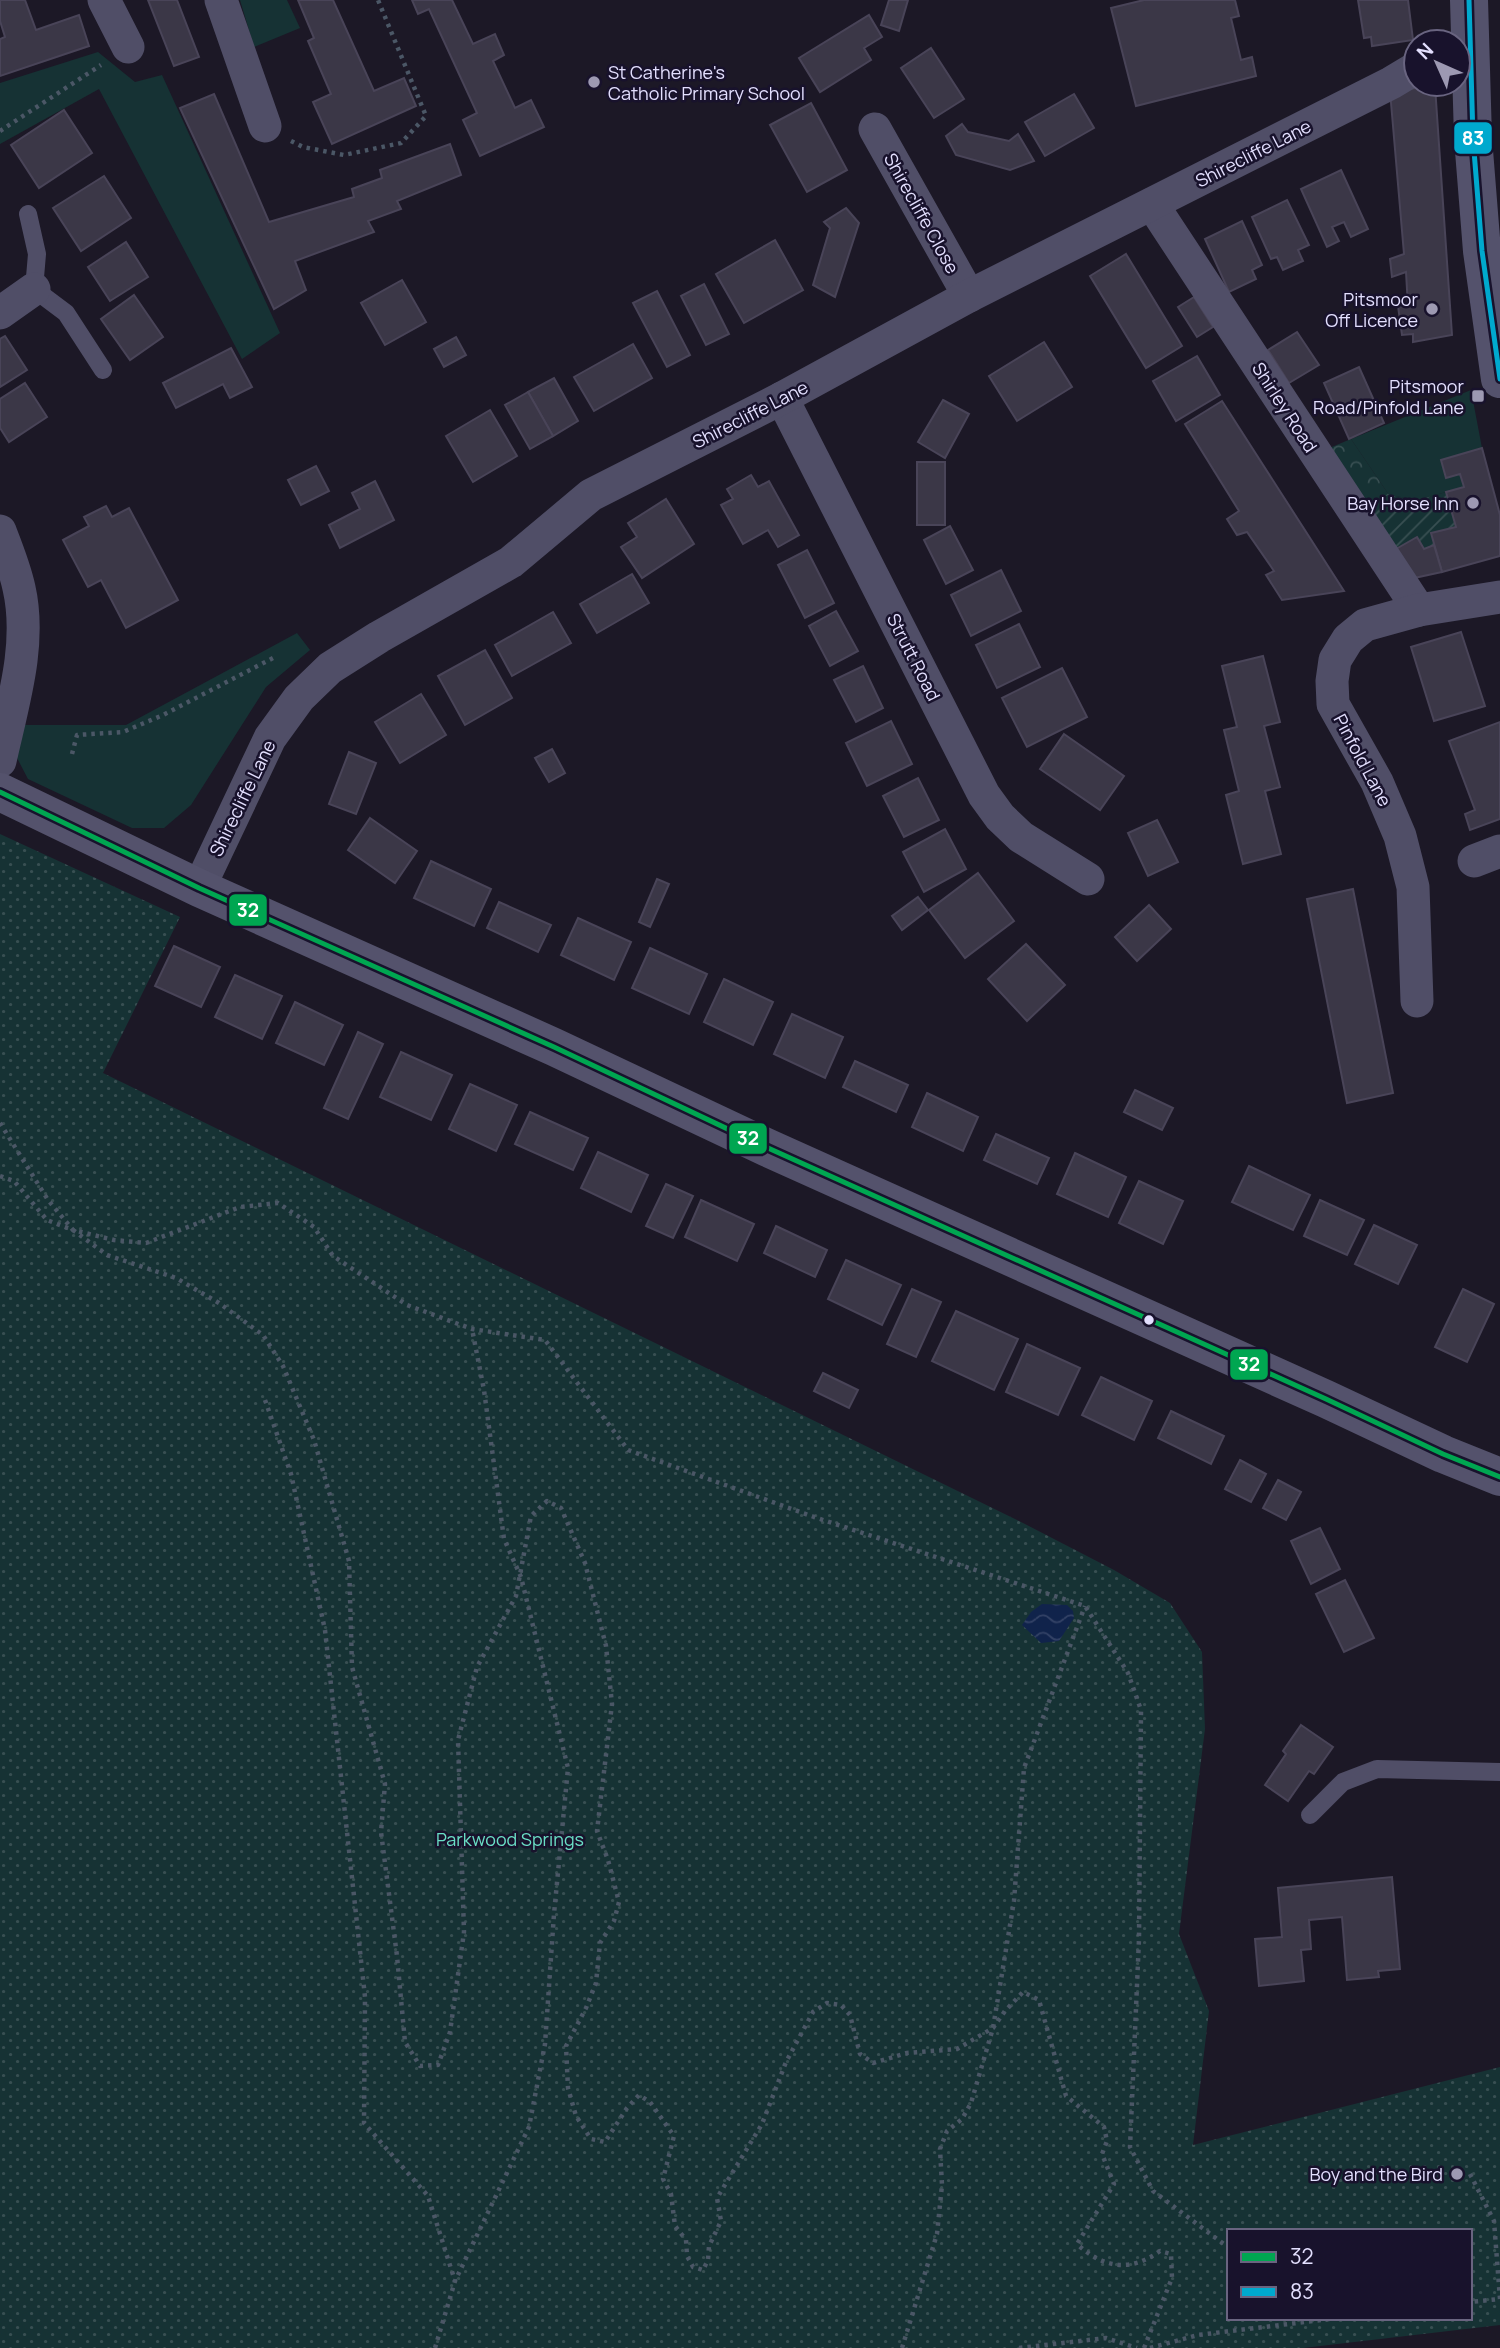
<svg xmlns="http://www.w3.org/2000/svg" width="1500" height="2348" font-family="Manrope,sans-serif">
<style>
.grass{fill:#163234}
.forest{fill:url(#forest-crowns)}
.park{fill:url(#park-dots);fill-rule:evenodd}
.garden{fill:url(#garden-furrows)}
.water{fill:url(#water-waves)}
.building{fill:#3b3747;stroke:#494458;stroke-width:2}
.lines{fill:none;stroke-linecap:round;stroke-linejoin:round}
.path{stroke:#4b5766;stroke-width:4.5;stroke-dasharray:3.5 5;stroke-linecap:butt}
.lane{stroke:#504e67;stroke-width:18}
.street{stroke:#504e67;stroke-width:33}
.secondary{stroke:#54526c;stroke-width:38}
.bus-1-casing{stroke:#18122c;stroke-width:10}
.bus-2-casing{stroke:#18122c;stroke-width:10}
.bus-1{stroke:#00a651;stroke-width:5}
.bus-2{stroke:#00a9ce;stroke-width:5}
.poi-dot{fill:#9d99b2;stroke:#18122c;stroke-width:2.5}
.bus-dot{fill:#e3dffe;stroke:#18122c;stroke-width:2.5}
.labels{text-anchor:middle;dominant-baseline:central;stroke-width:5;stroke-linejoin:round;paint-order:stroke}
.poi-label{font-size:18px;fill:#e3dffe;stroke:#18122c;text-anchor:end}
.street-label{font-size:18px;fill:#e3dffe;stroke:#18122c}
.park-label{font-size:18px;fill:#6adfc6;stroke:#18122c}
.line-badge{stroke:#18122c;stroke-width:2.5}
.badge-label{font-size:19px;text-anchor:middle;font-weight:bold;fill:#fff}
</style>
<defs>
<pattern id="forest-crowns" width="20" height="18" patternUnits="userSpaceOnUse" patternTransform="scale(1.75)"><rect width="20" height="18" fill="#163234"/><path d="M2 6a3 3 0 1 1 6 0M12 15a3 3 0 1 1 6 0" fill="none" stroke="#384f52"/></pattern>
<pattern id="park-dots" width="8" height="8" patternUnits="userSpaceOnUse" patternTransform="scale(1.75)"><rect width="8" height="8" fill="#163234"/><path d="M2 2h.1M6 6h.1" fill="none" stroke="#384f52" stroke-width="1.8" stroke-linecap="round"/></pattern>
<pattern id="garden-furrows" width="10" height="10" patternUnits="userSpaceOnUse" patternTransform="scale(1.75)"><rect width="10" height="10" fill="#163234"/><path d="M-1 1l2-2M0 10L10 0M9 11l2-2" fill="none" stroke="#384f52"/></pattern>
<pattern id="water-waves" width="16" height="10" patternUnits="userSpaceOnUse" patternTransform="scale(1.75)"><rect width="16" height="10" fill="#10234b"/><path d="M0 5q4-4 8 0t8 0" fill="none" stroke="#334266"/></pattern>
</defs>
<rect width="100%" height="100%" fill="#1c1826"/>
<!-- grass -->
<g class="grass">
<polygon points="240,0 287,0 300,28 254,47"/>
<polygon points="98,52 135,82 162,75 280,333 242,359 99,89 0,144 0,83"/>
<polygon points="1471,390 1482,448 1441,460 1446,478 1460,474 1464,487 1418,500 1389,495 1351,439"/>
<polygon points="297,633 310,650 266,687 191,805 164,828 132,828 28,779 16,756 23,725 126,725"/>
</g>
<!-- forest -->
<polygon class="forest" points="1351,439 1389,495 1365,506 1327,449"/>
<!-- park -->
<path class="park" d="M0 834 180 917 103 1073 1023 1523 1114 1570 1170 1603 1202 1652 1205 1729 1179 1934 1209 2011 1193 2145 1500 2067V2325L1303 2348H0ZM1229 2231H1470V2318H1229Z"/>
<!-- garden -->
<polygon class="garden" points="1446,492 1456,527 1431,533 1434,545 1424,549 1417,537 1396,549 1365,506 1389,495 1418,500"/>
<!-- water -->
<polygon class="water" points="1042,1604 1067,1605 1073,1611 1074,1618 1059,1641 1041,1643 1022,1625 1031,1612"/>
<!-- building -->
<g class="building">
<polygon points="0,0 25,0 36,30 79,15 89,46 0,76 0,39 5,37 0,21"/>
<polygon points="148,0 177,0 199,57 174,66"/>
<polygon points="298,0 333,0 374,91 404,78 416,106 332,144 313,102 331,94 308,41 314,38"/>
<polygon points="412,0 452,0 473,44 495,34 504,55 493,61 515,108 531,100 544,127 480,156 463,120 477,113 429,9 418,14"/>
<polygon points="889,0 908,0 899,31 881,25"/>
<polygon points="1144,0 1235,0 1239,16 1231,18 1241,60 1252,57 1256,76 1136,106 1111,8"/>
<polygon points="1358,0 1408,0 1413,40 1372,46 1371,37 1364,38"/>
<polygon points="869,15 882,37 864,48 871,60 820,92 799,58"/>
<polygon points="931,48 964,99 934,118 901,68"/>
<polygon points="1435,86 1452,335 1413,342 1413,334 1402,335 1398,306 1408,307 1406,272 1392,277 1390,259 1404,254 1390,91"/>
<polygon points="214,94 269,222 354,197 352,189 382,178 380,170 450,144 461,175 397,201 401,209 368,221 374,232 295,261 306,290 274,309 180,108"/>
<polygon points="1074,94 1094,128 1045,156 1025,122"/>
<polygon points="811,103 847,170 807,192 770,125"/>
<polygon points="64,110 92,153 39,188 11,145"/>
<polygon points="962,124 968,132 1009,141 1018,134 1034,161 1010,170 956,155 946,136"/>
<polygon points="1341,170 1368,229 1351,237 1344,222 1332,227 1339,241 1327,247 1301,189"/>
<polygon points="104,176 131,218 81,251 53,208"/>
<polygon points="1287,200 1309,245 1298,250 1303,261 1283,270 1277,257 1271,259 1252,217"/>
<polygon points="846,208 859,223 835,297 813,285 830,228 824,222"/>
<polygon points="1242,221 1262,265 1252,270 1256,279 1229,292 1205,239"/>
<polygon points="775,240 803,290 744,323 716,274"/>
<polygon points="126,242 148,277 110,301 88,267"/>
<polygon points="1126,254 1182,346 1146,368 1090,276"/>
<polygon points="402,280 426,322 385,345 361,303"/>
<polygon points="704,284 729,334 706,345 681,296"/>
<polygon points="657,291 690,355 667,367 633,303"/>
<polygon points="134,295 163,337 130,360 101,319"/>
<polygon points="1194,297 1213,327 1197,337 1178,307"/>
<polygon points="1297,332 1319,365 1289,383 1268,350"/>
<polygon points="5,336 27,370 0,387 0,339"/>
<polygon points="456,337 466,355 444,367 434,349"/>
<polygon points="1044,342 1072,387 1017,421 989,376"/>
<polygon points="633,344 652,378 594,411 574,377"/>
<polygon points="231,348 252,387 230,398 223,384 176,408 163,383"/>
<polygon points="1197,356 1220,395 1176,421 1153,381"/>
<polygon points="1359,367 1384,423 1349,439 1324,383"/>
<polygon points="554,378 578,421 553,436 528,392"/>
<polygon points="25,383 47,417 9,442 0,428 0,399"/>
<polygon points="528,392 553,436 530,449 505,405"/>
<polygon points="943,400 969,414 945,458 918,442"/>
<polygon points="1222,401 1344,591 1282,600 1266,575 1274,571 1247,532 1237,535 1227,519 1239,511 1185,424"/>
<polygon points="490,410 517,456 473,482 446,436"/>
<polygon points="1482,448 1500,515 1500,556 1442,572 1431,533 1456,527 1446,492 1464,487 1460,474 1446,478 1441,460"/>
<rect x="917" y="462" width="28" height="63"/>
<polygon points="316,466 329,491 301,505 288,480"/>
<polygon points="751,475 758,487 769,481 799,535 778,547 768,530 743,544 721,505 733,499 727,489"/>
<polygon points="375,481 394,520 340,548 329,525 360,509 352,493"/>
<polygon points="666,499 694,544 642,578 621,547 637,537 628,523"/>
<polygon points="106,506 112,517 129,508 178,600 126,628 101,580 88,587 63,540 89,526 84,517"/>
<polygon points="950,526 973,570 946,584 924,540"/>
<polygon points="1417,537 1424,549 1434,545 1442,572 1414,578 1396,549"/>
<polygon points="807,550 834,603 805,618 778,565"/>
<polygon points="1001,570 1021,611 971,636 951,595"/>
<polygon points="632,574 649,603 597,633 580,604"/>
<polygon points="836,611 858,651 830,666 809,626"/>
<polygon points="553,612 571,643 512,676 495,645"/>
<polygon points="1019,624 1040,667 997,688 976,645"/>
<polygon points="1461,632 1485,706 1434,721 1411,647"/>
<polygon points="485,650 512,698 465,725 438,676"/>
<polygon points="1263,656 1280,722 1264,726 1280,787 1265,791 1281,854 1243,864 1226,795 1239,791 1224,730 1237,727 1222,666"/>
<polygon points="863,666 883,708 856,722 834,680"/>
<polygon points="1062,668 1087,717 1027,747 1002,698"/>
<polygon points="421,694 446,735 400,763 375,722"/>
<polygon points="891,721 912,764 867,786 846,743"/>
<polygon points="1500,722 1500,819 1470,830 1465,814 1475,810 1449,741"/>
<polygon points="1064,734 1124,776 1100,810 1040,769"/>
<polygon points="552,749 565,773 549,782 535,758"/>
<polygon points="349,752 376,763 356,814 329,804"/>
<polygon points="918,778 939,820 904,837 883,796"/>
<polygon points="370,818 417,851 395,883 348,850"/>
<polygon points="1157,820 1178,862 1148,876 1128,833"/>
<polygon points="945,829 966,869 924,892 903,852"/>
<polygon points="431,861 491,889 474,926 414,898"/>
<polygon points="978,873 1014,921 965,958 929,910"/>
<polygon points="657,879 669,884 650,927 639,922"/>
<polygon points="1353,889 1393,1093 1347,1103 1307,899"/>
<polygon points="918,897 928,910 902,930 892,916"/>
<polygon points="499,902 551,925 538,952 487,928"/>
<polygon points="1149,905 1171,929 1137,961 1115,937"/>
<polygon points="578,918 631,942 614,980 561,955"/>
<polygon points="1026,944 1065,985 1027,1021 988,979"/>
<polygon points="174,946 220,967 201,1007 155,986"/>
<polygon points="650,948 707,974 689,1014 632,988"/>
<polygon points="235,975 282,996 262,1039 215,1017"/>
<polygon points="724,979 773,1002 753,1045 704,1022"/>
<polygon points="295,1002 343,1025 324,1065 276,1043"/>
<polygon points="792,1014 843,1037 825,1078 774,1054"/>
<polygon points="358,1032 383,1044 348,1119 324,1108"/>
<polygon points="401,1052 452,1075 431,1120 380,1097"/>
<polygon points="855,1061 908,1085 896,1112 843,1087"/>
<polygon points="470,1084 517,1105 496,1151 449,1129"/>
<polygon points="1135,1090 1173,1108 1162,1130 1124,1112"/>
<polygon points="927,1093 978,1117 963,1151 912,1127"/>
<polygon points="530,1112 588,1138 573,1170 515,1144"/>
<polygon points="996,1134 1049,1158 1037,1184 984,1160"/>
<polygon points="598,1152 648,1175 631,1212 581,1188"/>
<polygon points="1075,1153 1126,1177 1108,1217 1057,1194"/>
<polygon points="1249,1166 1310,1195 1293,1230 1232,1202"/>
<polygon points="1139,1181 1183,1201 1163,1244 1119,1223"/>
<polygon points="666,1184 693,1196 673,1238 646,1226"/>
<polygon points="701,1200 754,1224 737,1261 685,1237"/>
<polygon points="1320,1200 1364,1220 1347,1255 1304,1236"/>
<polygon points="1374,1225 1417,1245 1398,1284 1355,1264"/>
<polygon points="776,1226 827,1250 815,1277 764,1253"/>
<polygon points="846,1260 901,1285 882,1325 828,1299"/>
<polygon points="912,1289 941,1302 916,1357 887,1344"/>
<polygon points="1463,1289 1494,1304 1467,1362 1435,1347"/>
<polygon points="956,1311 1018,1339 994,1390 932,1361"/>
<polygon points="1027,1344 1080,1368 1058,1415 1006,1392"/>
<polygon points="823,1373 858,1390 849,1408 814,1391"/>
<polygon points="1101,1377 1152,1401 1134,1440 1082,1415"/>
<polygon points="1171,1411 1224,1436 1211,1464 1158,1438"/>
<polygon points="1240,1460 1266,1474 1251,1502 1225,1489"/>
<polygon points="1278,1480 1301,1492 1286,1520 1263,1508"/>
<polygon points="1320,1528 1340,1569 1311,1584 1291,1541"/>
<polygon points="1345,1580 1374,1638 1344,1652 1316,1594"/>
<polygon points="1301,1725 1333,1747 1314,1774 1309,1771 1288,1801 1265,1785 1286,1754 1283,1751"/>
<polygon points="1392,1877 1400,1969 1378,1971 1379,1977 1347,1980 1342,1917 1309,1920 1311,1949 1301,1950 1304,1981 1259,1986 1255,1939 1282,1937 1278,1888"/>
</g>
<g class="lines">
<!-- path -->
<g class="path">
<polyline points="0,131 101,65"/>
<polyline points="291,141 303,147 344,155 401,143 426,116 378,0"/>
<polyline points="72,754 77,735 123,732 163,715 273,658"/>
<polyline points="0,1123 48,1200 73,1230 114,1240 146,1243 240,1207 278,1203 314,1227 333,1256 407,1305 472,1329 545,1340 628,1450 814,1517 1085,1606 1128,1673 1141,1710 1139,1939 1130,2147 1153,2191 1229,2248"/>
<path d="M0 1176 14 1181 47 1220 73 1230 107 1255 176 1278 219 1303 263 1335 283 1366 314 1440 349 1561 352 1667 385 1784 381 1832 397 1956 405 2042 420 2066 438 2065 450 2032 464 1932 458 1740 477 1667 516 1596 531 1516 547 1501 561 1508 585 1563 606 1646 612 1704 597 1831 608 1860 619 1902 614 1921 600 1943 596 1983 586 2008 566 2046 568 2088 576 2116 591 2139 605 2142 627 2108 639 2095 650 2102 674 2136 663 2179 671 2194 675 2226 686 2240 687 2256 693 2267 703 2270 708 2260 709 2246 721 2221 717 2198 762 2124 786 2062 813 2012 827 2003 841 2005 850 2015 860 2054 873 2063 907 2053 957 2049 993 2028 1005 2011 1023 1992 1039 2000 1066 2096 1104 2127 1107 2141 1102 2154 1114 2184 1077 2244C1104 2269 1131 2272 1160 2251L1171 2254 1172 2278 1144 2348"/>
<polyline points="265,1400 291,1474 325,1630 365,1997 364,2123 428,2196 455,2281"/>
<polyline points="1470,2174 1494,2221 1500,2299 1470,2302"/>
<polyline points="435,2348 455,2281 529,2127 545,2044 554,1914 568,1768 521,1577 504,1539 484,1390 472,1329"/>
<polyline points="902,2348 937,2234 942,2185 940,2149 947,2131 962,2119 971,2103 993,2028 1014,1901 1024,1768 1085,1606"/>
<polyline points="1019,2348 1106,2338 1137,2348"/>
<polyline points="1150,2348 1198,2335 1338,2318"/>
</g>
<!-- lane -->
<g class="lane">
<polyline points="28,214 37,254 34,289 66,313 103,370"/>
<polyline points="1310,1815 1343,1782 1377,1769 1500,1772"/>
</g>
<!-- street -->
<g class="street">
<polyline points="104,0 128,47"/>
<polyline points="221,0 265,126"/>
<polyline points="875,129 969,296"/>
<polyline points="1152,204 1419,610"/>
<polyline points="0,313 34,289"/>
<polyline points="782,398 984,795 1000,817 1021,837 1088,879"/>
<path d="M0 531C7 549 15 569 19 588 32 645 12 706 0 761"/>
<polyline points="1474,861 1500,851"/>
<polyline points="199,888 270,738 299,698 330,668 379,637 511,562 591,495 782,398 969,296 1391,83 1416,68"/>
<polyline points="1417,1001 1413,887 1400,836 1377,782 1333,704 1332,681 1335,660 1348,639 1365,625 1419,610 1500,597"/>
</g>
<!-- secondary -->
<g class="secondary">
<polyline points="1469,0 1473,138 1482,251 1500,379"/>
<polyline points="0,792 199,888 554,1047 768,1148 1326,1399 1443,1454 1500,1477"/>
</g>
<defs>
<polyline id="bus-1" points="0,792 199,888 554,1047 768,1148 1326,1399 1443,1454 1500,1477"/>
<polyline id="bus-2" points="1469,0 1473,138 1482,251 1500,379"/>
</defs>
<!-- bus-1 casing -->
<use href="#bus-1" class="bus-1-casing"/>
<!-- bus-2 casing -->
<use href="#bus-2" class="bus-2-casing"/>
<!-- bus-1 -->
<use href="#bus-1" class="bus-1"/>
<!-- bus-2 -->
<use href="#bus-2" class="bus-2"/>
</g>
<!-- markers -->
<g class="poi-dot">
<circle cx="594" cy="82" r="7"/>
<circle cx="1432" cy="309" r="7"/>
<rect x="1471" y="389" width="14" height="14" rx="3.5"/>
<circle cx="1473" cy="503" r="7"/>
<circle cx="1457" cy="2174" r="7"/>
</g>
<circle class="bus-dot" cx="1149" cy="1320" r="6"/>
<g class="labels">
<!-- poi labels -->
<g class="poi-label">
<text x="608" y="72" text-anchor="start">St Catherine's<tspan x="608" dy="21">Catholic Primary School</tspan></text>
<text x="1418" y="299">Pitsmoor<tspan x="1418" dy="21">Off Licence</tspan></text>
<text x="1464" y="386">Pitsmoor<tspan x="1464" dy="21">Road/Pinfold Lane</tspan></text>
<text x="1459" y="503">Bay Horse Inn</text>
<text x="1443" y="2174">Boy and the Bird</text>
</g>
<!-- street labels -->
<g class="street-label">
<text transform="translate(1253 153) rotate(-27)">Shirecliffe Lane</text>
<text transform="translate(922 213) rotate(61)">Shirecliffe Close</text>
<text transform="translate(1285 407) rotate(57)">Shirley Road</text>
<text transform="translate(750 414) rotate(-27)">Shirecliffe Lane</text>
<text transform="translate(914 657) rotate(63)">Strutt Road</text>
<text transform="translate(1363 760) rotate(62)">Pinfold Lane</text>
<text transform="translate(242 798) rotate(-64)">Shirecliffe Lane</text>
</g>
<!-- park labels -->
<g class="park-label">
<text x="510" y="1839">Parkwood Springs</text>
</g>
</g>
<g class="line-badge">
<rect x="1453" y="121" width="40" height="34" rx="7" fill="#00a9ce"/>
<rect x="228" y="893" width="40" height="34" rx="7" fill="#00a651"/>
<rect x="728" y="1122" width="40" height="33" rx="7" fill="#00a651"/>
<rect x="1229" y="1348" width="40" height="33" rx="7" fill="#00a651"/>
</g>
<g class="badge-label">
<text x="1473" y="145">83</text>
<text x="248" y="917">32</text>
<text x="748" y="1145">32</text>
<text x="1249" y="1371">32</text>
</g>
<!-- legend -->
<rect x="1227" y="2229" width="245" height="91" fill="#18122c" stroke="#696480" stroke-width="2"/>
<rect x="1241" y="2252" width="35" height="10" fill="#00a651" stroke="#696480" stroke-width="2"/>
<text x="1290" y="2264" font-size="21" fill="#e3dffe">32</text>
<rect x="1241" y="2287" width="35" height="10" fill="#00a9ce" stroke="#696480" stroke-width="2"/>
<text x="1290" y="2299" font-size="21" fill="#e3dffe">83</text>
<!-- north arrow -->
<g transform="translate(1437 63) rotate(315)"><circle r="33" fill="#18122c" stroke="#696480" stroke-width="2"/>
<path d="M0-5L12 26L0 18L-12 26Z" fill="#9d99b2"/>
<text y="-10" font-size="19" font-weight="bold" text-anchor="middle" fill="#e3dffe">N</text>
</g>
</svg>
